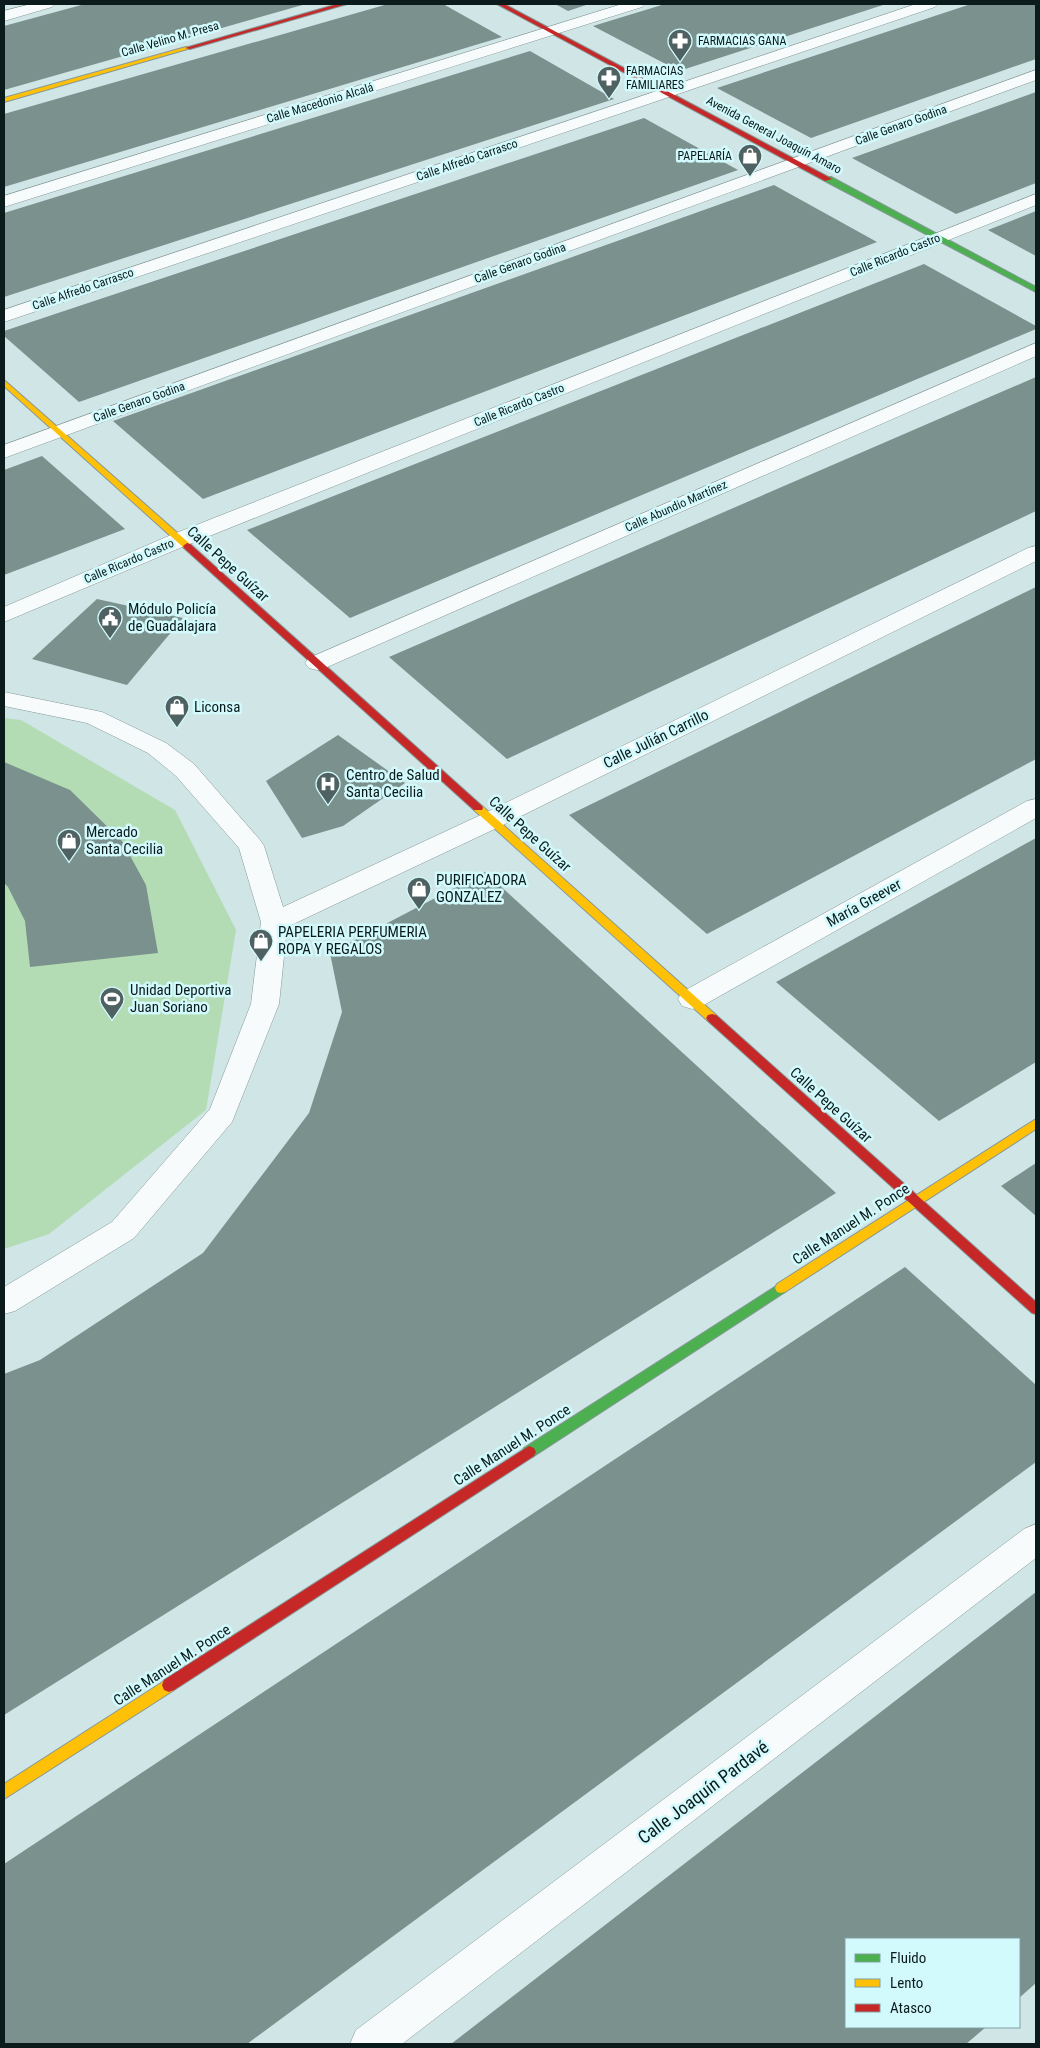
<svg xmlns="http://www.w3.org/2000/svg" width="1040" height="2048" font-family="'Roboto Condensed',sans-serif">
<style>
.green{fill:#b3dcb5}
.building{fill:#7a918e}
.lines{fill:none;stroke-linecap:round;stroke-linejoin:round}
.street-casing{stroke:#879898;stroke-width:1}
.fast-casing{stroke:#879898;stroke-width:2}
.slow-casing{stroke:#879898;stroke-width:2}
.jam-casing{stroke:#879898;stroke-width:2}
.street{fill:#f8fbfb;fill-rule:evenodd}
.fast{fill:#4caf50;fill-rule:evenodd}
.slow{fill:#ffc107;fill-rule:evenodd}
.jam{fill:#c62828;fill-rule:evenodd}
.labels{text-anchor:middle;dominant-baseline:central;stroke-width:5;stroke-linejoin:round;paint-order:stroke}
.far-street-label{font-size:12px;fill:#0b1a1b;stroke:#d2fafd}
.far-poi-label{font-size:12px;fill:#0b1a1b;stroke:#d2fafd;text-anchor:start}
.street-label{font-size:15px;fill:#0b1a1b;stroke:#d2fafd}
.poi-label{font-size:15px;fill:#0b1a1b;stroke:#d2fafd;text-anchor:start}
.near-street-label{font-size:18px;fill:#0b1a1b;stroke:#d2fafd}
</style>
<rect width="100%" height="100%" fill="#cfe5e6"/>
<!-- green -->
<polygon class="green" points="4,718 21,720 175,810 236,930 206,1110 49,1234 4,1249"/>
<!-- building -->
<g class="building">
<polygon points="85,4 306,4 4,90 4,26"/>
<polygon points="388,4 443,4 502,37 4,187 4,114"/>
<polygon points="555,4 589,4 568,11"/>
<polygon points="665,4 886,4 679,71 593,26"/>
<polygon points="971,4 1036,4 1036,59 811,138 717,88"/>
<polygon points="530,51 614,99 4,297 4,213"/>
<polygon points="1036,92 1036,183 956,214 852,158"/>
<polygon points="644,118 738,170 79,402 4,336 4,331"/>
<polygon points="774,185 877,242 203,499 113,421"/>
<polygon points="1036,211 1036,256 988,230"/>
<polygon points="924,264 1036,326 1036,329 350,618 247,530"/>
<polygon points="1036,377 1036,511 507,759 389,657"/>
<polygon points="42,456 125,529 4,575 4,470"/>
<polygon points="1036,587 1036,759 707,934 569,815"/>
<polygon points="97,599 183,618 127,685 32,659"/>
<polygon points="338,735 405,783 343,826 302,838 266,781"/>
<polygon points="4,762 70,790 122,841 146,885 158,953 30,967 25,921 8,887 4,883"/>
<polygon points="1036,838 1036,1062 939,1121 776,982"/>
<polygon points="485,872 836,1193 4,1715 4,1374 40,1360 203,1253 309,1113 342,1012 330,953"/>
<polygon points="1036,1163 1036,1216 1001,1186"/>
<polygon points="905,1267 1036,1385 1036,1462 247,2044 4,2044 4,1864"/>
<polygon points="1036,1592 1036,1983 1019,1998 1019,1939 846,1939 846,2027 986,2027 966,2044 451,2044"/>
</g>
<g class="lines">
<defs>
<g id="street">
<polygon points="31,4 55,4 52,7 4,21 4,11"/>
<polygon points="622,4 645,4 642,7 4,207 4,196"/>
<polygon points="916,4 938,4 935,7 4,322 4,310"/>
<polygon points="1036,70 1036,80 4,458 4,445"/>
<polygon points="1036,194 1036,205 187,545 4,622 4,607 171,535"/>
<polygon points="1036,343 1036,356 325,668 317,670 309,668 305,663 309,658"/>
<polygon points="1036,546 1036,561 501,826 287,927 279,1004 232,1122 134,1238 15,1311 4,1314 4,1287 112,1222 210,1109 251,1004 261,922 239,848 176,776 148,753 87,723 4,706 4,692 102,712 166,743 194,764 260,840 264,846 283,907 483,814 1028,548"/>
<polygon points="1036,799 1036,818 702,1006 692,1009 682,1006 678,999 682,992 1027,801"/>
<polygon points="1036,1524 1036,1558 402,2044 350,2044 356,2030 1024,1529"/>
</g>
<g id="fast">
<polygon points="825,177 831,177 1036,287 1036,292 825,181"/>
<polygon points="781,1283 785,1284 787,1288 785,1292 534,1456 529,1458 524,1456 522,1452 524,1448"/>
</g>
<g id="slow">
<polygon points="186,47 191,48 4,102 4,98"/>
<polygon points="4,380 190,544 190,548 184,548 4,386"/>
<polygon points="478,805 482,806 716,1015 718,1018 716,1021 708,1021 474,810 473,808"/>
<polygon points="1036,1119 1036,1129 785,1292 781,1293 777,1292 775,1288 777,1284"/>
<polygon points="169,1678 174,1680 176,1685 174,1690 4,1799 4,1784"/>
</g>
<g id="jam">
<polygon points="338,4 347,4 190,49 185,48"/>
<polygon points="497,4 504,4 832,179 825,181"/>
<polygon points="187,543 190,544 482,806 483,808 482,810 474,810 184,548 183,546"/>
<polygon points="712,1014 716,1015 1036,1302 1036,1314 1032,1313 708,1021 706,1018 708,1015"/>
<polygon points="529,1446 534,1448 536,1452 534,1456 174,1690 169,1692 164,1690 162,1685 164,1680"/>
</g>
</defs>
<!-- street casing -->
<use href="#street" class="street-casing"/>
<!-- fast casing -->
<use href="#fast" class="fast-casing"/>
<!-- slow casing -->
<use href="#slow" class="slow-casing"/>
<!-- jam casing -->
<use href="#jam" class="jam-casing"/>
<!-- street -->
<use href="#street" class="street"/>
<!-- fast -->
<use href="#fast" class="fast"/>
<!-- slow -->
<use href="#slow" class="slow"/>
<!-- jam -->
<use href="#jam" class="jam"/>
</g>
<!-- icons -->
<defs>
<symbol id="pharmacy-pin" viewBox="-11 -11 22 30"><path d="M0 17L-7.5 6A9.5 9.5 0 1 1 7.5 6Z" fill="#506162" stroke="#d2fafd"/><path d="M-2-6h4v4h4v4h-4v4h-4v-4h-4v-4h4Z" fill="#fff"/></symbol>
<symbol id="shop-pin" viewBox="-11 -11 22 30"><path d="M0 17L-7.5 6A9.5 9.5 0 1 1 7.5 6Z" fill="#506162" stroke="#d2fafd"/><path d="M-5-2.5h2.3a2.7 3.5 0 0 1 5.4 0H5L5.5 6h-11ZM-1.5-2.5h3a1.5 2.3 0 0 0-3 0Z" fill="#fff"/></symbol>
<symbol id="civic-pin" viewBox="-11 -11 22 30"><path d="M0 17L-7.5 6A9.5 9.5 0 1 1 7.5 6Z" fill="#506162" stroke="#d2fafd"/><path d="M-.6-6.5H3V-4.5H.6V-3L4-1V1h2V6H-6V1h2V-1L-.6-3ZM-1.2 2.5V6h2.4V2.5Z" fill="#fff"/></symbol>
<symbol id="hospital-pin" viewBox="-11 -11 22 30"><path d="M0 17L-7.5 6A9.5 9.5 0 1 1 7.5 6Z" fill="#506162" stroke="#d2fafd"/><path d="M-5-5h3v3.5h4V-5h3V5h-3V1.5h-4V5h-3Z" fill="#fff"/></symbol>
<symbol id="stadium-pin" viewBox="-11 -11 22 30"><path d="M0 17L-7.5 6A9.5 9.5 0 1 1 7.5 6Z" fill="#506162" stroke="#d2fafd"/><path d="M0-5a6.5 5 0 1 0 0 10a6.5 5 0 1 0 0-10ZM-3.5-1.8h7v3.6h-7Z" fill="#fff"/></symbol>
</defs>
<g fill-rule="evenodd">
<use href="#pharmacy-pin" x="666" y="27" width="28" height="38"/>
<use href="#pharmacy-pin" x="595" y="64" width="28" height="38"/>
<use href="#shop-pin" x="736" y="142" width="28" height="38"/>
<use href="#civic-pin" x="96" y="604" width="28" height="38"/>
<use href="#shop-pin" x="163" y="693" width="28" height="38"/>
<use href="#hospital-pin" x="314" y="770" width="28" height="38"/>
<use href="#shop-pin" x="55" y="827" width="28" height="38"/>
<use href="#shop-pin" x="405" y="875" width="28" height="38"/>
<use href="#shop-pin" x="247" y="927" width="28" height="38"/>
<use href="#stadium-pin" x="98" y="985" width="28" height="38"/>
</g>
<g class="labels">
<!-- far-street labels -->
<g class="far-street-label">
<text transform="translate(170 39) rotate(-16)">Calle Velino M. Presa</text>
<text transform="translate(320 103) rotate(-17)">Calle Macedonio Alcalá</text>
<text transform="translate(901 125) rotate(-20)">Calle Genaro Godina</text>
<text transform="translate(774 135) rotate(28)">Avenida General Joaquín Amaro</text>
<text transform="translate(467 160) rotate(-19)">Calle Alfredo Carrasco</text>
<text transform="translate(895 255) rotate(-22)">Calle Ricardo Castro</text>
<text transform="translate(520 263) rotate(-20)">Calle Genaro Godina</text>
<text transform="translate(83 289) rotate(-19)">Calle Alfredo Carrasco</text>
<text transform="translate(139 402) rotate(-20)">Calle Genaro Godina</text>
<text transform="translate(519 405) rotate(-22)">Calle Ricardo Castro</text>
<text transform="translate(676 506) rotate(-24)">Calle Abundio Martínez</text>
<text transform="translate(129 561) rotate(-23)">Calle Ricardo Castro</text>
</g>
<!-- far-poi labels -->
<g class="far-poi-label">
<text x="698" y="41">FARMACIAS GANA</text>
<text x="626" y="71">FARMACIAS<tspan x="626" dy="14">FAMILIARES</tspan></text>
<text x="732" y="156" text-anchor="end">PAPELARÍA</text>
</g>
<!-- street labels -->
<g class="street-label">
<text transform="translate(228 564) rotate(42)">Calle Pepe Guízar</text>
<text transform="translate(656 739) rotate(-26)">Calle Julián Carrillo</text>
<text transform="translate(530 834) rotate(42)">Calle Pepe Guízar</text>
<text transform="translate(864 903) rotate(-29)">María Greever</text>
<text transform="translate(831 1105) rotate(42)">Calle Pepe Guízar</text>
<text transform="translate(851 1224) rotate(-33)">Calle Manuel M. Ponce</text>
<text transform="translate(512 1445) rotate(-33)">Calle Manuel M. Ponce</text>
<text transform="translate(172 1665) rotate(-33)">Calle Manuel M. Ponce</text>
</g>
<!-- poi labels -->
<g class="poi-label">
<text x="128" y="609">Módulo Policía<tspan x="128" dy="17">de Guadalajara</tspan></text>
<text x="194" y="707">Liconsa</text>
<text x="346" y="775">Centro de Salud<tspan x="346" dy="17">Santa Cecilia</tspan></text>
<text x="86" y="832">Mercado<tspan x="86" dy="17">Santa Cecilia</tspan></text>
<text x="436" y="880">PURIFICADORA<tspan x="436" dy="17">GONZALEZ</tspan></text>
<text x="278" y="932">PAPELERIA PERFUMERIA<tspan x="278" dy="17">ROPA Y REGALOS</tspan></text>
<text x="130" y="990">Unidad Deportiva<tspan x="130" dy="17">Juan Soriano</tspan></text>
</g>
<!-- near-street labels -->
<g class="near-street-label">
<text transform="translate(703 1792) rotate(-37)">Calle Joaquín Pardavé</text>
</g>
</g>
<!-- border -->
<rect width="1040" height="2048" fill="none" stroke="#0b1a1b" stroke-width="10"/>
<!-- legend -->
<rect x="845" y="1938" width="175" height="90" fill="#d2fafd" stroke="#82a0a3"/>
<rect x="855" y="1954" width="25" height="8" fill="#4caf50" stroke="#82a0a3"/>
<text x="890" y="1963" font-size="15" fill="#0b1a1b">Fluido</text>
<rect x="855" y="1979" width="25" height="8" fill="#ffc107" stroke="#82a0a3"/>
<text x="890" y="1988" font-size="15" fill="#0b1a1b">Lento</text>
<rect x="855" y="2004" width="25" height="8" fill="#c62828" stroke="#82a0a3"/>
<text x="890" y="2013" font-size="15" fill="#0b1a1b">Atasco</text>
</svg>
